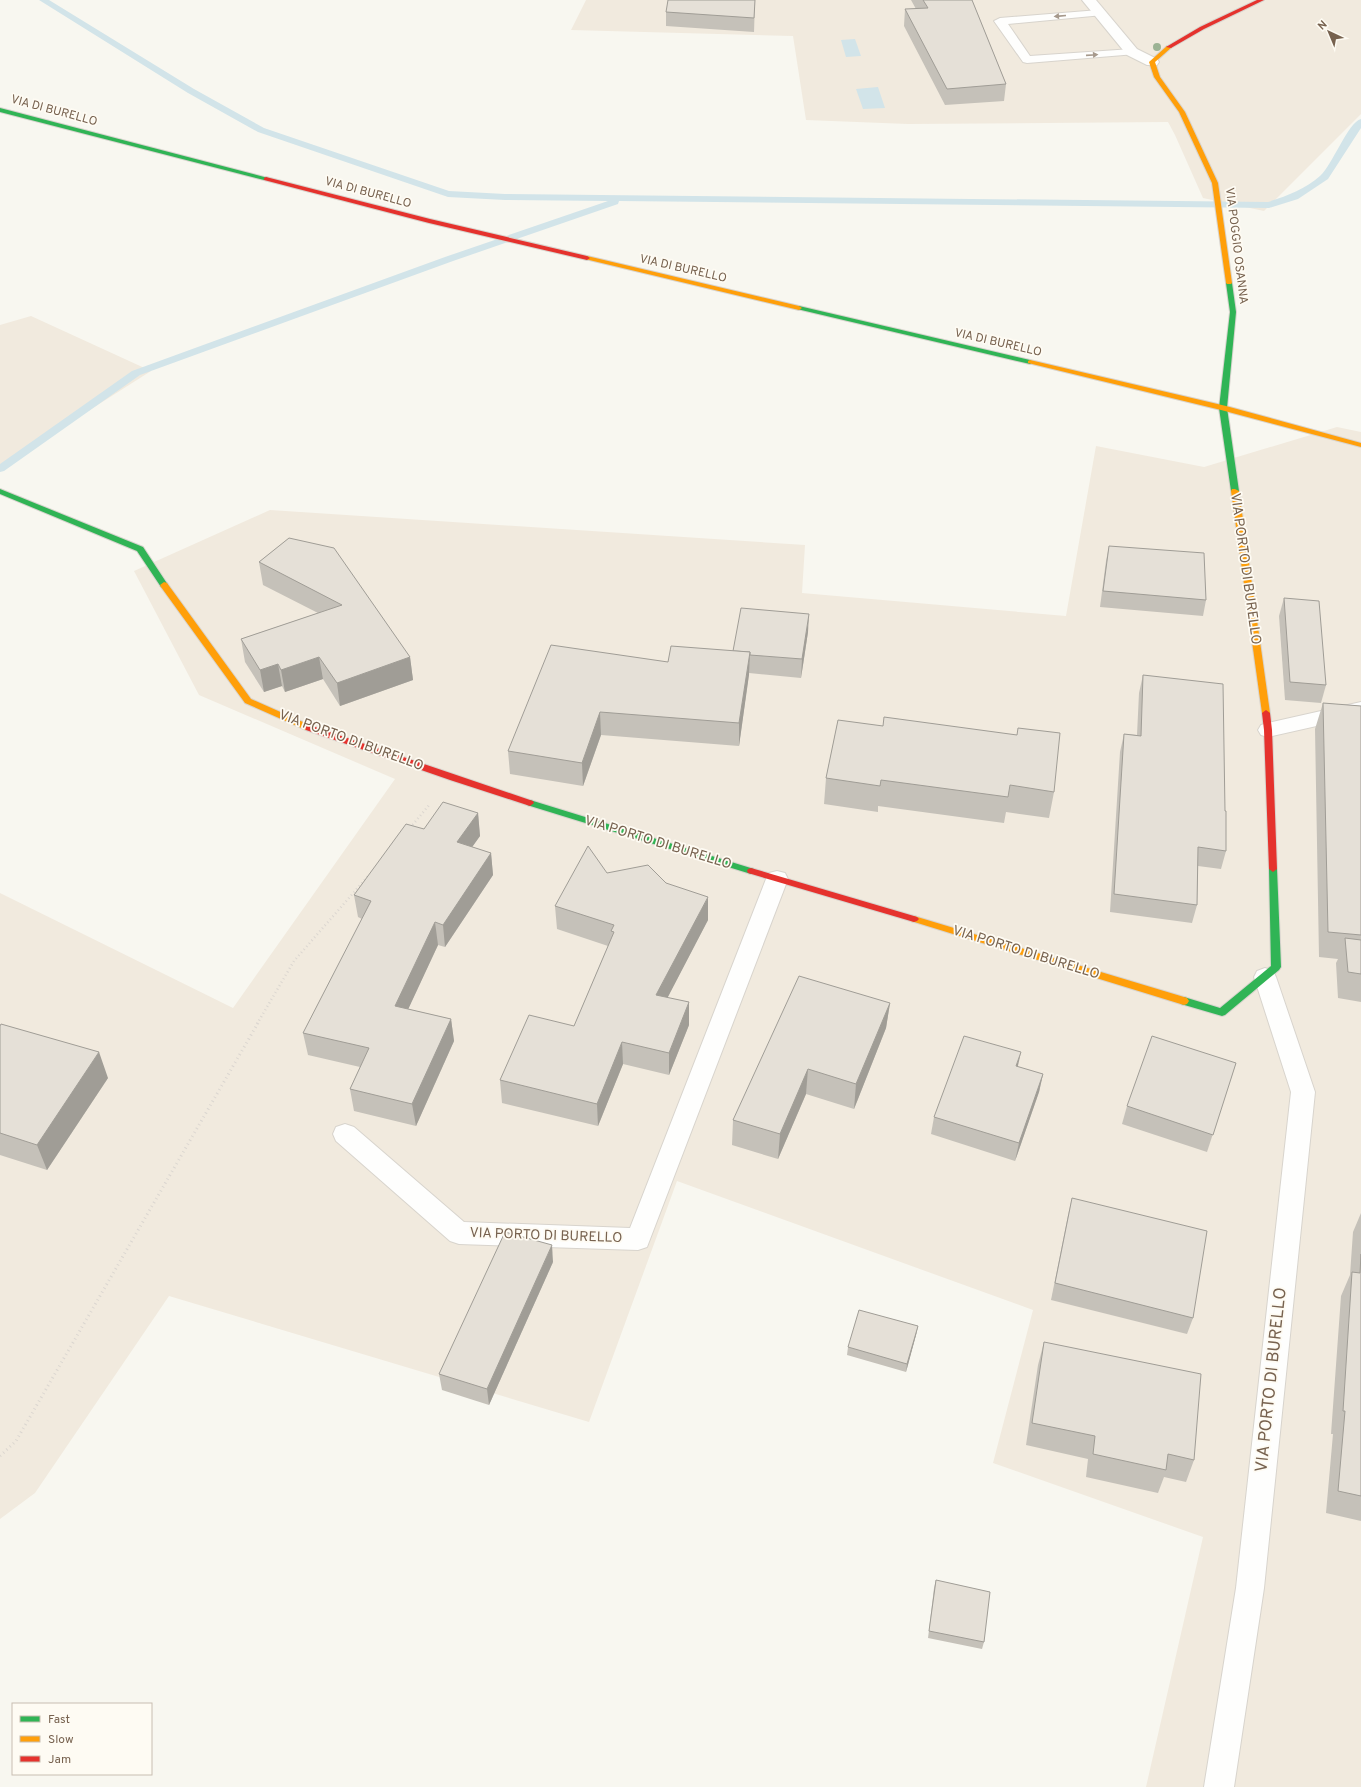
<svg xmlns="http://www.w3.org/2000/svg" width="1361" height="1787" font-family="Overpass,sans-serif">
<style>
.residential{fill:#f1eade}
.water{fill:#d2e4e9}
.lines{fill:none;stroke-linecap:round;stroke-linejoin:round}
.stream{fill:#d2e4e9;fill-rule:evenodd}
.lane-casing{stroke:#d8d4cd;stroke-width:2}
.street-casing{stroke:#d8d4cd;stroke-width:2}
.fast-casing{stroke:#d8d4ce;stroke-width:2}
.slow-casing{stroke:#d8d4ce;stroke-width:2}
.jam-casing{stroke:#d8d4ce;stroke-width:2}
.path-far1{stroke:#dbd6d0;stroke-width:2.5;stroke-dasharray:1 3;stroke-linecap:butt}
.path{stroke:#dbd6d0;stroke-width:3;stroke-dasharray:1 3.5;stroke-linecap:butt}
.lane{fill:#fefefd;fill-rule:evenodd}
.street{fill:#fefefd;fill-rule:evenodd}
.fast{fill:#30b455;fill-rule:evenodd}
.slow{fill:#ff9f0a;fill-rule:evenodd}
.jam{fill:#e5322d;fill-rule:evenodd}
.tree{fill:#9cb394}
.wall{fill:#c5c1b9}
.shaded-wall{fill:#a09d96}
.building{fill:#e5e0d7;stroke:#a09d96}
.oneway{fill:#a6998c}
.labels{text-anchor:middle;dominant-baseline:central;stroke-width:3.5;stroke-linejoin:round;paint-order:stroke}
.far-street-label{font-size:12px;fill:#77624f;stroke:#fefbf3}
.street-label{font-size:14px;fill:#77624f;stroke:#fefbf3}
.near-street-label{font-size:17px;fill:#77624f;stroke:#fefbf3}
</style>
<rect width="100%" height="100%" fill="#f8f7f0"/>
<!-- residential -->
<g class="residential">
<polygon points="586,0 1361,0 1361,114 1264,211 1203,198 1175,135 1168,122 908,124 806,120 793,36 571,30"/>
<polygon points="31,316 151,371 0,467 0,325"/>
<polygon points="1337,427 1361,432 1361,1787 1146,1787 1203,1537 993,1463 1033,1310 677,1181 589,1422 169,1296 35,1493 0,1519 0,893 233,1008 395,779 199,695 134,571 270,510 805,545 802,593 1066,616 1096,446 1204,467"/>
</g>
<!-- water -->
<g class="water">
<polygon points="855,39 861,56 846,57 841,40"/>
<polygon points="878,87 885,108 863,109 856,89"/>
</g>
<g class="lines">
<!-- stream -->
<path class="stream" d="M39 0H49L194 89 264 128 449 191 505 194 1268 202C1287 196 1305 189 1320 176 1332 166 1348 122 1361 119V128L1328 179 1298 199 1269 208 619 201 618 204 453 261 140 375 4 471 0 472V464L132 371 445 257 608 201 505 200 448 197 258 132 188 93Z"/>
<defs>
<polygon id="lane" points="1099,10 1105,13 1103,15 1008,24 1030,56 1132,49 1138,52 1136,54 1027,63 1023,62 994,21 1000,18"/>
<g id="street">
<polygon points="1082,0 1096,0 1137,49 1157,59 1159,62 1157,65 1147,65 1127,55"/>
<polygon points="1361,702 1361,716 1268,737 1261,735 1258,730 1261,725 1268,723"/>
<polygon points="777,871 785,873 788,879 647,1247 638,1250 459,1244 450,1241 336,1141 333,1134 336,1127 345,1124 354,1127 464,1222 630,1228 766,879 769,873"/>
<polygon points="1265,968 1273,971 1276,977 1315,1092 1264,1588 1234,1787 1204,1787 1236,1588 1291,1092 1254,977 1257,971"/>
</g>
<g id="fast">
<polygon points="0,108 268,178 269,179 264,180 0,112"/>
<polygon points="1229,281 1232,283 1236,312 1227,408 1239,491 1235,493 1231,491 1219,408 1230,312 1226,283"/>
<polygon points="799,306 1030,360 1033,362 1030,364 797,309 796,308"/>
<polygon points="0,489 143,547 168,585 164,588 161,587 137,551 0,494"/>
<polygon points="530,800 754,869 755,871 751,874 527,805 526,803"/>
<polygon points="1273,866 1277,869 1281,967 1279,970 1225,1015 1222,1016 1181,1004 1179,1001 1181,998 1184,997 1220,1008 1271,966 1269,869"/>
</g>
<g id="slow">
<polygon points="1167,46 1172,47 1155,62 1160,77 1185,112 1218,183 1232,283 1231,284 1227,284 1226,283 1212,183 1179,112 1154,77 1149,62"/>
<polygon points="587,256 799,306 802,308 799,310 585,259 585,257"/>
<polygon points="1030,360 1226,406 1361,443 1361,447 1221,410 1028,363 1028,361"/>
<polygon points="1232,489 1235,489 1239,491 1270,713 1266,716 1262,713 1231,491"/>
<polygon points="164,582 167,583 251,699 312,726 313,728 312,730 306,730 245,703 161,587 160,585"/>
<polygon points="914,916 1184,997 1187,998 1189,1001 1187,1004 1184,1005 911,921 909,919 911,917"/>
</g>
<g id="jam">
<polygon points="1257,0 1264,0 1204,29 1171,48 1166,47 1200,27"/>
<polygon points="266,177 430,219 587,256 590,258 587,260 429,223 264,180 264,178"/>
<polygon points="1266,710 1270,713 1272,730 1277,869 1273,872 1269,869 1264,730 1262,713"/>
<polygon points="309,725 533,801 534,803 530,806 450,780 306,730 305,728 306,726"/>
<polygon points="751,868 914,916 917,917 919,919 917,921 914,922 748,873 747,871 748,869"/>
</g>
</defs>
<!-- lane casing -->
<use href="#lane" class="lane-casing"/>
<!-- street casing -->
<use href="#street" class="street-casing"/>
<!-- fast casing -->
<use href="#fast" class="fast-casing"/>
<!-- slow casing -->
<use href="#slow" class="slow-casing"/>
<!-- jam casing -->
<use href="#jam" class="jam-casing"/>
<!-- path-far1 -->
<g class="path-far1">
<polyline points="410,828 430,804"/>
<polyline points="257,1024 294,961 369,875"/>
</g>
<!-- path -->
<polyline class="path" points="0,1456 16,1441 258,1023"/>
<!-- lane -->
<use href="#lane" class="lane"/>
<!-- street -->
<use href="#street" class="street"/>
<!-- fast -->
<use href="#fast" class="fast"/>
<!-- slow -->
<use href="#slow" class="slow"/>
<!-- jam -->
<use href="#jam" class="jam"/>
</g>
<!-- trees -->
<circle class="tree" cx="1157" cy="47" r="4"/>
<!-- wall -->
<g class="wall">
<polygon points="755,0 754,32 666,26 666,12"/>
<polygon points="911,0 972,0 1006,84 1004,101 945,105 904,26 905,9 916,9"/>
<polygon points="289,538 410,657 413,680 340,706 323,679 285,692 282,686 264,692 245,662 241,639 318,613 263,585 259,562"/>
<polygon points="1109,546 1206,600 1203,616 1100,607 1106,561"/>
<polygon points="1284,598 1326,685 1321,703 1285,700 1279,616"/>
<polygon points="808,632 801,678 749,673 739,746 601,735 583,786 510,774 508,751 668,662 733,651"/>
<polygon points="1143,675 1226,851 1221,869 1198,866 1197,905 1192,923 1110,912 1120,752 1124,734 1137,735 1139,693"/>
<polygon points="1323,703 1361,706 1361,1002 1338,998 1336,963 1338,959 1319,957 1315,729"/>
<polygon points="838,720 1054,792 1049,818 1006,812 1004,823 878,806 878,812 824,804 826,778"/>
<polygon points="478,813 480,836 472,847 491,853 493,875 445,947 438,945 408,1009 451,1019 454,1041 416,1126 354,1111 350,1089 360,1067 308,1055 303,1033 362,919 358,917 354,895 424,829"/>
<polygon points="607,873 666,883 708,920 667,998 689,1002 689,1025 669,1075 623,1064 598,1126 502,1103 500,1080 574,1026 608,946 557,929 555,906"/>
<polygon points="890,1003 886,1028 854,1109 806,1094 778,1159 732,1145 733,1120"/>
<polygon points="0,1026 108,1078 47,1170 0,1155"/>
<polygon points="1236,1063 1207,1152 1122,1124 1127,1106"/>
<polygon points="1018,1067 1043,1074 1039,1092 1015,1161 931,1134 934,1117"/>
<polygon points="1072,1198 1193,1318 1187,1334 1051,1300 1068,1215"/>
<polygon points="1361,1213 1361,1521 1326,1513 1333,1434 1331,1434 1341,1296 1350,1275 1353,1232"/>
<polygon points="553,1262 489,1405 442,1390 439,1374"/>
<polygon points="918,1326 916,1335 906,1372 847,1355 848,1347"/>
<polygon points="1044,1342 1194,1460 1186,1482 1164,1477 1158,1493 1086,1477 1088,1459 1026,1445 1038,1365"/>
<polygon points="936,1580 984,1642 982,1649 928,1638 934,1588"/>
</g>
<!-- shaded-wall -->
<g class="shaded-wall">
<polygon points="809,614 808,632 801,678 802,659"/>
<polygon points="750,652 749,675 739,746 739,723"/>
<polygon points="319,657 323,679 285,692 281,670"/>
<polygon points="410,657 413,680 340,706 337,683"/>
<polygon points="278,664 282,686 264,692 260,670"/>
<polygon points="600,712 601,735 583,786 582,763"/>
<polygon points="478,813 480,836 460,864 457,842"/>
<polygon points="491,853 493,875 445,947 443,925"/>
<polygon points="708,897 708,920 657,1018 656,995"/>
<polygon points="435,922 438,945 399,1029 395,1006"/>
<polygon points="689,1002 689,1025 669,1075 669,1053"/>
<polygon points="890,1003 886,1028 854,1109 856,1084"/>
<polygon points="451,1019 454,1041 416,1126 412,1104"/>
<polygon points="622,1042 623,1064 598,1126 597,1104"/>
<polygon points="99,1052 108,1078 47,1170 37,1145"/>
<polygon points="1021,1052 1017,1070 1016,1066"/>
<polygon points="808,1069 806,1094 778,1159 780,1134"/>
<polygon points="1043,1074 1039,1092 1015,1161 1019,1143"/>
<polygon points="552,1245 553,1262 489,1405 487,1389"/>
<polygon points="918,1326 916,1335 906,1372 907,1364"/>
</g>
<!-- building -->
<g class="building">
<polygon points="668,0 755,0 754,18 666,12"/>
<polygon points="923,0 972,0 1006,84 947,89 905,9 928,8"/>
<polygon points="289,538 334,548 410,657 337,683 319,657 281,670 278,664 260,670 241,639 342,605 259,562"/>
<polygon points="1109,546 1204,553 1206,600 1103,591"/>
<polygon points="1284,598 1319,601 1326,685 1290,682"/>
<polygon points="741,608 809,614 802,659 750,655 750,652 733,651"/>
<polygon points="551,645 668,662 671,646 750,652 739,723 600,712 582,763 508,751"/>
<polygon points="1143,675 1223,684 1225,811 1226,811 1226,851 1198,847 1197,905 1114,894 1124,734 1141,736"/>
<polygon points="1323,703 1361,706 1361,935 1328,932"/>
<polygon points="884,717 1017,735 1018,728 1060,733 1054,792 1010,785 1008,797 881,780 880,786 826,778 838,720 883,726"/>
<polygon points="443,802 478,813 457,842 491,853 443,925 435,922 395,1006 451,1019 412,1104 350,1089 369,1048 303,1033 371,901 354,895 406,824 424,829"/>
<polygon points="588,846 607,873 648,865 666,883 708,897 656,995 689,1002 669,1053 622,1042 597,1104 500,1080 529,1015 574,1026 614,932 611,931 614,925 555,906"/>
<polygon points="1345,938 1361,940 1361,974 1348,972"/>
<polygon points="799,976 890,1003 856,1084 808,1069 780,1134 733,1120"/>
<polygon points="1,1024 99,1052 37,1145 0,1133 0,1026"/>
<polygon points="964,1036 1021,1052 1016,1066 1043,1074 1019,1143 934,1117"/>
<polygon points="1152,1036 1236,1063 1213,1135 1127,1106"/>
<polygon points="1072,1198 1207,1231 1193,1318 1055,1283"/>
<polygon points="505,1232 552,1245 487,1389 439,1374"/>
<polygon points="1361,1254 1361,1496 1338,1491 1345,1411 1343,1411 1352,1272 1360,1273"/>
<polygon points="859,1310 918,1326 907,1364 848,1347"/>
<polygon points="1044,1342 1201,1374 1194,1460 1168,1454 1166,1470 1093,1454 1095,1436 1032,1423"/>
<polygon points="936,1580 990,1592 984,1642 929,1631"/>
</g>
<!-- one-way arrows -->
<defs><path id="oneway-solid" d="M-6-.8H1V-3.2L6.5 0L1 3.2V.8H-6Z"/></defs>
<g class="oneway">
<use href="#oneway-solid" transform="translate(1060 16) rotate(175)"/>
<use href="#oneway-solid" transform="translate(1092 55) rotate(-4)"/>
</g>
<g class="labels">
<!-- far-street labels -->
<g class="far-street-label">
<text transform="translate(54 111) rotate(15)">VIA DI BURELLO</text>
<text transform="translate(368 193) rotate(15)">VIA DI BURELLO</text>
<text transform="translate(1236 246) rotate(83)">VIA POGGIO OSANNA</text>
<text transform="translate(683 269) rotate(13)">VIA DI BURELLO</text>
<text transform="translate(998 343) rotate(13)">VIA DI BURELLO</text>
</g>
<!-- street labels -->
<g class="street-label">
<text transform="translate(1245 569) rotate(82)">VIA PORTO DI BURELLO</text>
<text transform="translate(351 741) rotate(20)">VIA PORTO DI BURELLO</text>
<text transform="translate(658 843) rotate(17)">VIA PORTO DI BURELLO</text>
<text transform="translate(1026 953) rotate(17)">VIA PORTO DI BURELLO</text>
<text transform="translate(546 1236) rotate(2)">VIA PORTO DI BURELLO</text>
</g>
<!-- near-street labels -->
<g class="near-street-label">
<text transform="translate(1272 1380) rotate(-84)">VIA PORTO DI BURELLO</text>
</g>
</g>
<!-- legend -->
<rect x="12" y="1703" width="140" height="72" fill="#fefbf3" stroke="#c8beb1"/>
<rect x="20" y="1716" width="20" height="6" fill="#30b455" stroke="#c8beb1"/>
<text x="48" y="1723" font-size="12" fill="#77624f">Fast</text>
<rect x="20" y="1736" width="20" height="6" fill="#ff9f0a" stroke="#c8beb1"/>
<text x="48" y="1743" font-size="12" fill="#77624f">Slow</text>
<rect x="20" y="1756" width="20" height="6" fill="#e5322d" stroke="#c8beb1"/>
<text x="48" y="1763" font-size="12" fill="#77624f">Jam</text>
<!-- north arrow -->
<g transform="translate(1329 32) rotate(316)" stroke="#fefbf3" stroke-width="3" paint-order="stroke">
<path d="M0-3L7 15L0 10L-7 15Z" fill="#77624f"/>
<text y="-6" font-size="11" font-weight="bold" text-anchor="middle" fill="#77624f">N</text>
</g>
</svg>
